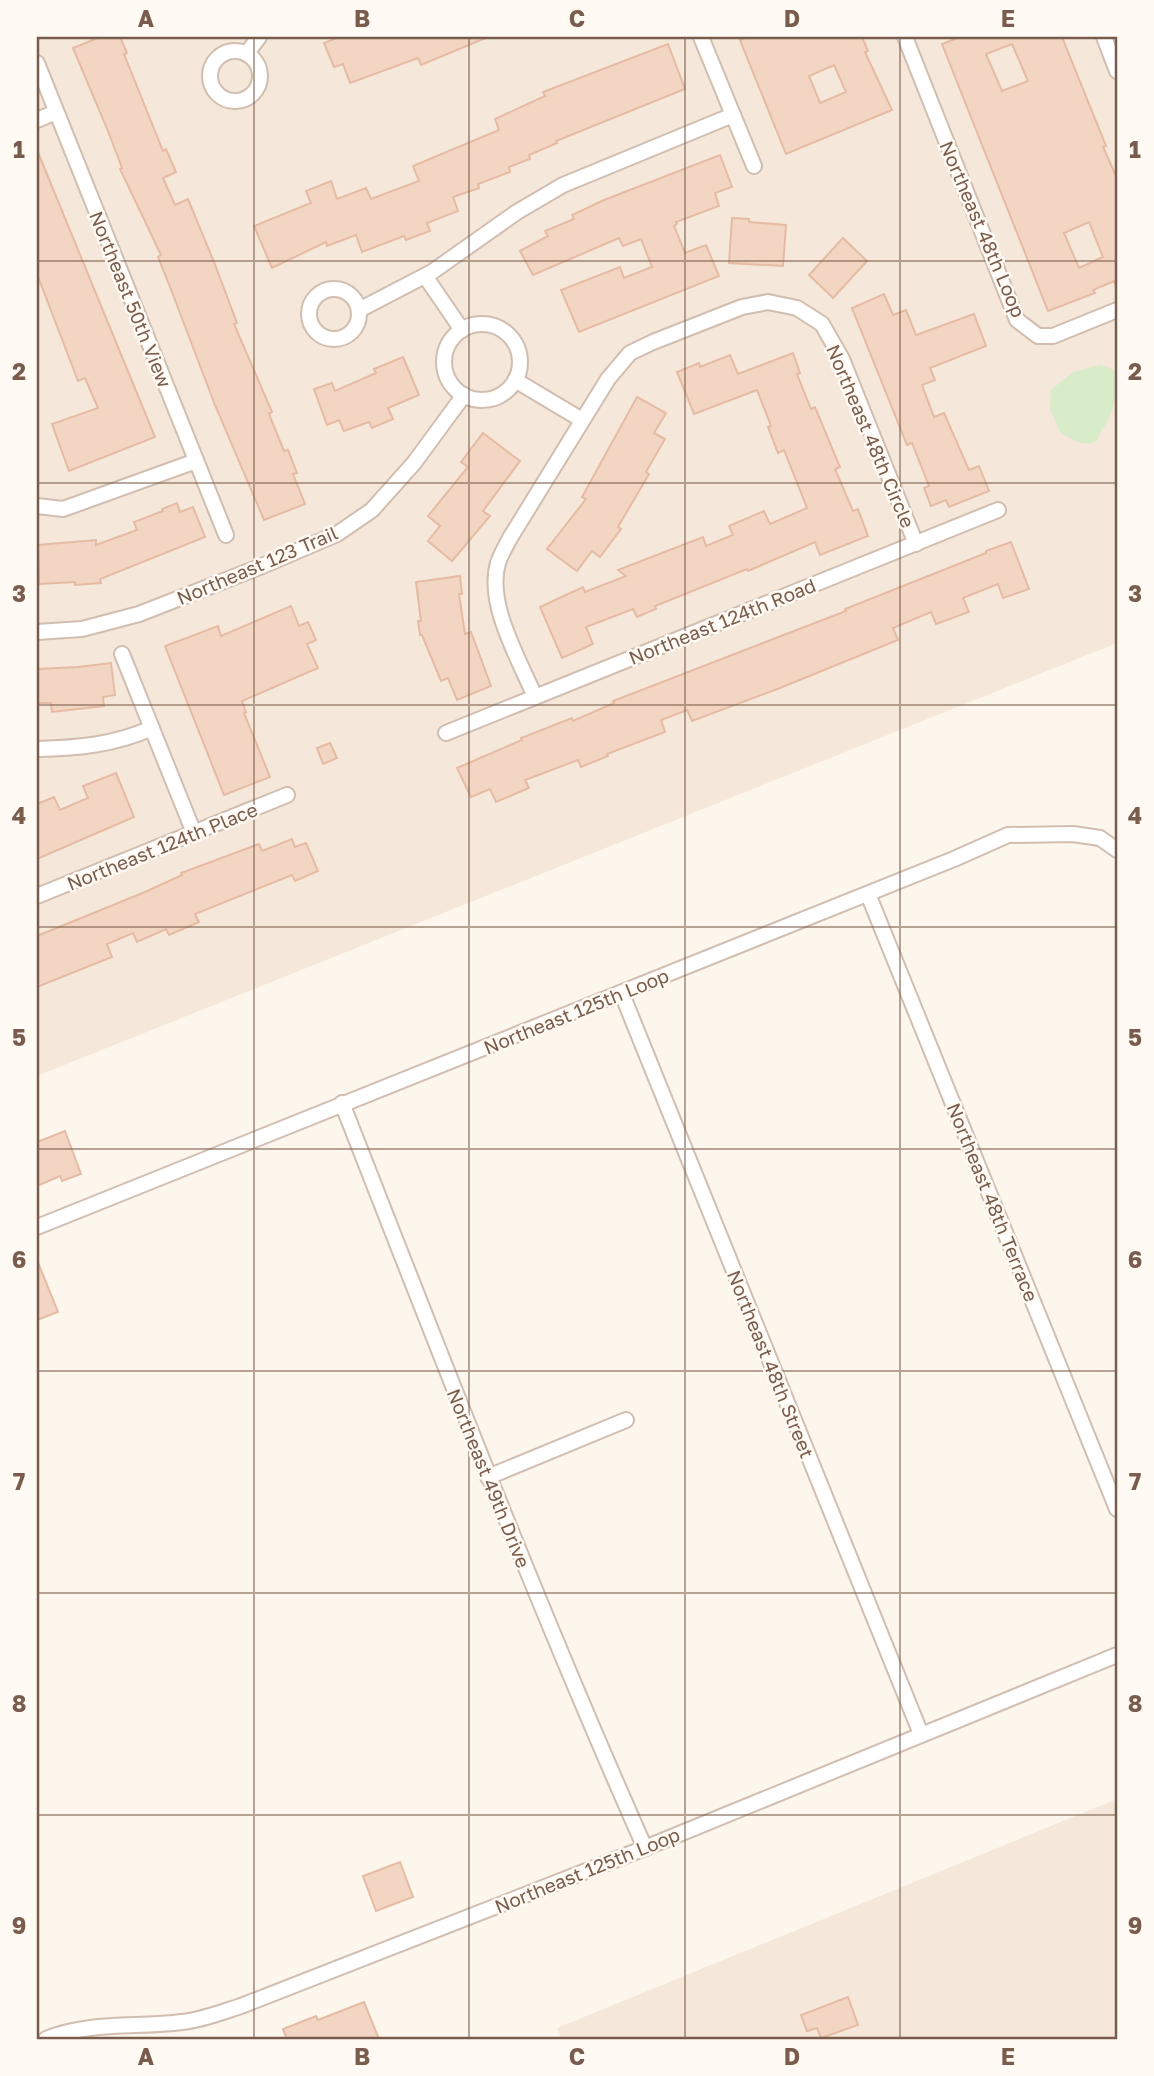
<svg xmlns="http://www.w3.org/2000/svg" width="1154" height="2076" font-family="'Golos Text',sans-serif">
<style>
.residential{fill:#f5e8da}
.green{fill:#d8ecc9}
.building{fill:#f3d5c3;stroke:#e6bba3;stroke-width:2;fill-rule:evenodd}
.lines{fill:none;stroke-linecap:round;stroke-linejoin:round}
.street-casing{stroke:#d1beb0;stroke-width:18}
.street{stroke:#fff;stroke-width:14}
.grid{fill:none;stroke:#7a5c4d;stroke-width:2;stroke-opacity:0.55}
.labels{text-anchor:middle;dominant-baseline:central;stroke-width:5;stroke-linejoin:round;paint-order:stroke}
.street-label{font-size:19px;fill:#7a5c4d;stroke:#fffaf3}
.neatline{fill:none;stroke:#7a5c4d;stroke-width:2.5}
.grid-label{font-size:23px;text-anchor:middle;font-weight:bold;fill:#7a5c4d}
</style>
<rect width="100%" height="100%" fill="#fdf6ec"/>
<!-- residential -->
<g class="residential">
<polygon points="37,37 1117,37 1117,643 37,1076"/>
<polygon points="1117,1799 1117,2039 562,2039 557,2028"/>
</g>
<!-- green -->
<path class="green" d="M1100 365C1104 366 1112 368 1115 372 1123 380 1112 411 1108 421 1104 428 1099 432 1098 440 1085 449 1071 439 1060 432L1050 409 1051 390 1073 372Z"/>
<!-- building -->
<g class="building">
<polygon points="100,37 120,37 127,53 124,54 163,151 166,149 176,172 163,178 175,205 188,199 214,262 237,323 234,324 272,412 269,414 284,451 288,450 297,473 293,474 305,504 264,520 215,405 170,287 158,257 161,255 120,169 122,168 108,131 73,48"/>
<polygon points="339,37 488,37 421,65 418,58 350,83 343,64 334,67 324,43"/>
<path d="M748 37H862L868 51 865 52 892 110 786 154 740 40ZM834 65 846 92 820 103 809 76Z"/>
<path d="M960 37H1062L1106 146 1103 147 1117 178V289L1114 281 1093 290 1095 293 1048 311 942 44ZM1012 44 1028 81 1002 91 986 54ZM1089 222 1103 257 1079 268 1064 233Z"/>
<polygon points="668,44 685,89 556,141 557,143 529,155 530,159 509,167 510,172 478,184 479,188 453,197 458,211 427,223 430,231 406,240 404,236 362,252 356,235 327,246 326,242 272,268 254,226 311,203 306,191 331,181 337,199 366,188 371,199 419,181 413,166 499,130 495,119 545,96 543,92"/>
<polygon points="37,150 155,437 69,471 52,424 98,408 85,378 78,381 37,274"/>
<polygon points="720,155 732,187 715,193 719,206 676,222 677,224 674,226 685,253 706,245 719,276 579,332 561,290 620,267 624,278 652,267 641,239 623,246 619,238 533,275 520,251 548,236 545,231 574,219 572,215 604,200"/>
<polygon points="732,218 749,219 749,222 786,225 783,266 729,263"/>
<polygon points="843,238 867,261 833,298 809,275"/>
<polygon points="884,294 893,315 906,310 916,335 974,314 986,346 930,368 935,380 922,385 934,417 944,413 969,470 979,466 989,491 949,507 946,500 931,506 924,488 929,486 912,443 907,445 852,308"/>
<polygon points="793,353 800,373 797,374 811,409 815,407 840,467 835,469 853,511 858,509 868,536 820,555 815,542 748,571 747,569 655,606 656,609 637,617 633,609 586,627 593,644 562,658 540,607 583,587 585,592 626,576 618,570 703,537 706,546 733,535 729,526 764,511 770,524 807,508 784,450 778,453 768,427 771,426 757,390 694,414 677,372 699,363 700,367 730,355 738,374"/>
<polygon points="403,357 419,395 388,408 393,419 372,428 369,422 344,431 339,420 327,425 314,389 332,383 335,391 376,373 374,369"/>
<polygon points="637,397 666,413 654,433 665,439 646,472 649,474 618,527 621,529 600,557 592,551 577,571 547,549 586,499 582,497"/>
<polygon points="483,433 520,461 483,511 490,516 452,561 428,541 440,526 428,516 468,467 461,462"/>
<polygon points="177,503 180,512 193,507 205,537 100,579 101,583 75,585 75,582 39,584 38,545 96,540 96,545 137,530 134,522 163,511 162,509"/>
<polygon points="1011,542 1029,589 1003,598 998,584 963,598 969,612 936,624 931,612 893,628 898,640 780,688 692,721 687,710 661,720 665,732 607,754 608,756 581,767 578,760 525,780 529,788 496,802 490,789 471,797 457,768 522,740 521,738 572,718 573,721 614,703 613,701 846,611 845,609 986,553 986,551"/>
<polygon points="460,576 462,594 459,594 465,634 471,632 491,686 457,700 448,678 441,681 422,635 420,635 418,621 421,621 416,582"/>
<polygon points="291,606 299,626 308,622 316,640 307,644 318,668 242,701 246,712 244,713 270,777 224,795 165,646 218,626 221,636"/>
<polygon points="111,663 115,695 103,697 104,706 52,712 51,703 37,703 37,669 78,667"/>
<polygon points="330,743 337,758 323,764 317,748"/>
<polygon points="116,773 134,817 37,859 37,804 54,797 60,810 88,798 83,786"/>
<polygon points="292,839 295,847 306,843 318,871 295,881 292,875 195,914 199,922 169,935 166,929 137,942 133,933 107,944 112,957 37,987 37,936 145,892 182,875 181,873 259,844 262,851"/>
<polygon points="65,1131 81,1174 62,1181 60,1176 37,1186 37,1142"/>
<polygon points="37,1260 58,1312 37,1320"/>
<polygon points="400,1862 413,1897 376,1911 363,1876"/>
<polygon points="848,1997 858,2025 821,2038 817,2028 807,2031 801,2015"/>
<polygon points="364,2002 379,2039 287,2039 283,2029 316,2016 318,2020"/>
</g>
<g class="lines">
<defs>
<g id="street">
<polyline points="701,37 754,166"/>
<polyline points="905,37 1017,320 1038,336 1053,336 1117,310"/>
<polyline points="1104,37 1117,71"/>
<circle cx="235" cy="76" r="25"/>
<polyline points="247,53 259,37"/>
<polyline points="37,63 226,535"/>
<polyline points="37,120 56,112"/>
<polyline points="425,276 462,330"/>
<circle cx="334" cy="314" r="25"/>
<polyline points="359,310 432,272 517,212 563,185 733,115"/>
<circle cx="482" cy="362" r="38"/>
<polyline points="515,380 582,420"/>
<polyline points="37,506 63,509 196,461"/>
<polyline points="37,632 82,629 139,614 262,566 337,534 372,510 414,463 464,395"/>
<polyline points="122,654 194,833"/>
<path d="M535 697C519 659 486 604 498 563 501 554 506 546 510 538L608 379 630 353 653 342 742 307 768 302 797 308 822 324 842 359 916 544"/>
<polyline points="446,733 998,510"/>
<path d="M37 749C78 748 114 745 152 728"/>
<polyline points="868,894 1117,1509"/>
<polyline points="37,896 287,795"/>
<polyline points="622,994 921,1734"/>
<path d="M342 1103C440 1353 536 1603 645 1848"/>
<polyline points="37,1227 954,859 1008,835 1073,834 1100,838 1117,850"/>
<polyline points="488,1477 626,1420"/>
<path d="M46 2039C91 2021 135 2028 182 2022 202 2020 222 2012 241 2006L645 1848 1117 1655"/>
</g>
</defs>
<!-- street casing -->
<use href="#street" class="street-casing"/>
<!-- street -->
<use href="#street" class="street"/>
</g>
<!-- grid -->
<path class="grid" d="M254 37V2039M469 37V2039M685 37V2039M900 37V2039M37 261H1117M37 483H1117M37 705H1117M37 927H1117M37 1149H1117M37 1371H1117M37 1593H1117M37 1815H1117"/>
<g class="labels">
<!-- street labels -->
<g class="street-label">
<text transform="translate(983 229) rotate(67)">Northeast 48th Loop</text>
<text transform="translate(131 299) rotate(68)">Northeast 50th View</text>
<text transform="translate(871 436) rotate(67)">Northeast 48th Circle</text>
<text transform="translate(257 565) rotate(-23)">Northeast 123 Trail</text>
<text transform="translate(722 621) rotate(-22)">Northeast 124th Road</text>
<text transform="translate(162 846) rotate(-22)">Northeast 124th Place</text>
<text transform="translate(576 1011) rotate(-22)">Northeast 125th Loop</text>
<text transform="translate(993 1202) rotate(68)">Northeast 48th Terrace</text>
<text transform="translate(771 1364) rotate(68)">Northeast 48th Street</text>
<text transform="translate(489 1478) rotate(68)">Northeast 49th Drive</text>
<text transform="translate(587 1870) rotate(-22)">Northeast 125th Loop</text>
</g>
</g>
<!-- border -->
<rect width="1154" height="2076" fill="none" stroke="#fffaf3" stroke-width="77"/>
<rect x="38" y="38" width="1078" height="2000" class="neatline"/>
<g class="grid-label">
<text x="146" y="27">A</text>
<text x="362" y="27">B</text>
<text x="577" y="27">C</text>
<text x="792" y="27">D</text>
<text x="1008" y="27">E</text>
<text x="19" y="158">1</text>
<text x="1135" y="158">1</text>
<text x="19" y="380">2</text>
<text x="1135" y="380">2</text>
<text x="19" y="602">3</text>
<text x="1135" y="602">3</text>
<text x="19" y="824">4</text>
<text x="1135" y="824">4</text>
<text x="19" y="1046">5</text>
<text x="1135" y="1046">5</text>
<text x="19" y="1268">6</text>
<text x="1135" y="1268">6</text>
<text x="19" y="1490">7</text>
<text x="1135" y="1490">7</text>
<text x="19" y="1712">8</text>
<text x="1135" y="1712">8</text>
<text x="19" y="1934">9</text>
<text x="1135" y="1934">9</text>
<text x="146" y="2065">A</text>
<text x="362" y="2065">B</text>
<text x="577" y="2065">C</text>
<text x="792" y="2065">D</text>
<text x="1008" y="2065">E</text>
</g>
</svg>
